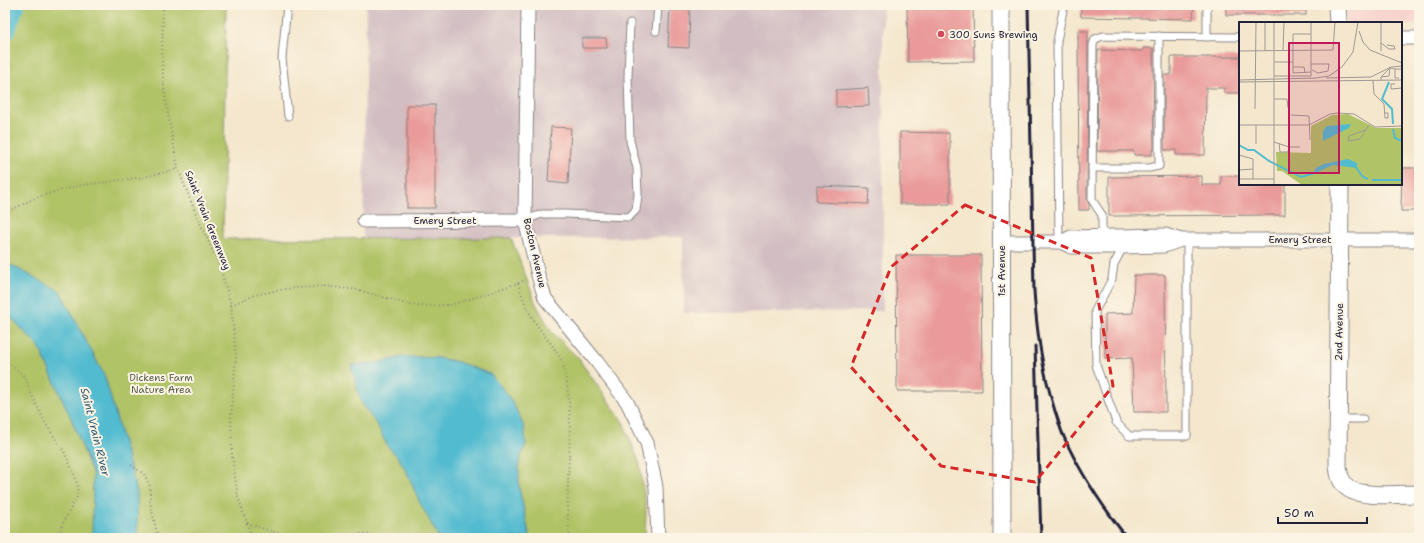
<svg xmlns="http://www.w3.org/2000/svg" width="1424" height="543" font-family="'Shantell Sans',sans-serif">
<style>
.built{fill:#f7d0ca}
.industrial{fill:#d2bec2}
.green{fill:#b0c366;stroke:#697250}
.water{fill:#52bbd0;stroke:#3a6e86}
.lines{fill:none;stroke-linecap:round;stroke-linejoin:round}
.river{stroke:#52bbd0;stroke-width:21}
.building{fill:#e99a99}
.service-casing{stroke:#8b8484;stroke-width:9}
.minor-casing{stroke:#8b8484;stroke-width:15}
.tertiary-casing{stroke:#8b8484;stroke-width:19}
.path{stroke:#8b8484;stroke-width:2;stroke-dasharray:1 3;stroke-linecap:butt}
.service{stroke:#fff;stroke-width:7}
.minor{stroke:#fff;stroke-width:13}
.tertiary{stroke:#fff;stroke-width:17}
.rail{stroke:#22223b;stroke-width:3}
.marked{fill:none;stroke:#d62828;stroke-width:3;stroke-dasharray:8 5;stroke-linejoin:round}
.poi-dot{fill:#d1495b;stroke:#fcf5e5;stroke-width:1.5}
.labels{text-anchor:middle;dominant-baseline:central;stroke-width:4;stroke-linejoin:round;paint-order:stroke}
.poi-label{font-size:10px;fill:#22223b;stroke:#fcf5e5;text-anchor:start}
.street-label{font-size:10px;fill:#22223b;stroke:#fcf5e5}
.park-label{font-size:10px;fill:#545a4a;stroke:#fcf5e5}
.water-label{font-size:11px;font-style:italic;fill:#33586f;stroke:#fcf5e5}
.inset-river{fill:none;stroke:#52bbd0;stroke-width:2}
.inset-road{fill:none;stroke:#a09893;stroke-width:1}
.view{fill:#c2185b;fill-opacity:0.15;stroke:#c2185b;stroke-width:2}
.inset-edge{fill:none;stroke:#22223b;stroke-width:2}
</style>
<rect width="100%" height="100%" fill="#fcf5e5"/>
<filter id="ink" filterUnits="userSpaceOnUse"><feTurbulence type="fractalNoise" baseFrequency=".025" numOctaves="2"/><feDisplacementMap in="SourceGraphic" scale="8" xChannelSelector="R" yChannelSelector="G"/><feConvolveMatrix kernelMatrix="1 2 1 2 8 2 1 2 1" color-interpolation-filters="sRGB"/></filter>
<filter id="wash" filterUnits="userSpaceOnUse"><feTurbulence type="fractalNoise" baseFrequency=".012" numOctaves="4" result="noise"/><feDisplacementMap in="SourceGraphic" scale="16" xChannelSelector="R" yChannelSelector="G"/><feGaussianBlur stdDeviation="0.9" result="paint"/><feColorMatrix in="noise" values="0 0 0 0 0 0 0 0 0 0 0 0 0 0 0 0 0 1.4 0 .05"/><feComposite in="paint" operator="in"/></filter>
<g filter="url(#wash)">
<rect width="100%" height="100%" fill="#f4e7cd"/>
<!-- built -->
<polygon class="built" points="1346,5 1419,5 1419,25 1401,25 1401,23 1346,23"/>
<!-- industrial -->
<polygon class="industrial" points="366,5 883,5 883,311 684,313 683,237 363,239"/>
<!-- green -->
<polygon class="green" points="5,5 226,5 223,239 511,238 536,304 551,331 578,358 623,422 640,465 646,509 645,538 5,538"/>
<!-- water -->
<g class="water">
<polygon points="5,262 60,291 105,377 137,492 138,538 92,538 93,475 73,423 39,347 5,311"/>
<polygon points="403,357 418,357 439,358 458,362 490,374 504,390 515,407 524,427 526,444 519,462 519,487 530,538 439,538 419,501 407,472 397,456 388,447 377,425 364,407 359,396 351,365 376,363"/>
</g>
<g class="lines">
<!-- river -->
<polyline class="river" points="5,30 14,5"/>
</g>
<g id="blocks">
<!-- building -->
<g class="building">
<polygon points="670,5 690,5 689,48 668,47"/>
<polygon points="1081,5 1194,5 1193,19 1081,17"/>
<rect x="1226" y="5" width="80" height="10"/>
<polygon points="973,6 974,61 908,62 907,7"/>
<polygon points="1078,31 1088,31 1087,200 1089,204 1089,210 1079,210"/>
<polygon points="582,38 606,38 607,48 582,48"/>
<polygon points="1143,48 1153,48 1154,150 1152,150 1152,155 1134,155 1134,151 1097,151 1098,50 1143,51"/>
<polygon points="1171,57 1240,57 1240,93 1224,93 1224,88 1206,88 1205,155 1176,155 1176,150 1164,150 1164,75 1171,75"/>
<polygon points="868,88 869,106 836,107 836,90"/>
<rect x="407" y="105" width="28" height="103"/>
<polygon points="551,127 571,128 568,184 548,182"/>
<polygon points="900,132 949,133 949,141 950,141 950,204 900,204"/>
<polygon points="1402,168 1419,168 1419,211 1401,211"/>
<polygon points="1202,176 1202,185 1221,185 1221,176 1240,176 1240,184 1285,184 1285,215 1109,216 1109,177"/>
<polygon points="817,186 869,188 868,204 816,202"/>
<polygon points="896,255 981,255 982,391 897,391"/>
<polygon points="1134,275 1165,275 1166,412 1134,412 1132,358 1105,359 1105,314 1133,313"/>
</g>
</g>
</g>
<g filter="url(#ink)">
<use href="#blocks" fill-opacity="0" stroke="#8b8484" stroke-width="1"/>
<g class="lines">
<defs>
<g id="service">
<polyline points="287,5 282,58 288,116"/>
<polyline points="1207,5 1207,37"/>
<polyline points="656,31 658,5"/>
<polyline points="1092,168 1149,168 1159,166 1159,36"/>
<polyline points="525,220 542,214 565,214 629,217 636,210 638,195 637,168 630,141 628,77 630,23"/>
<polyline points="1102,236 1102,215 1092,200 1093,45 1095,39 1103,36 1240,37"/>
<polyline points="1059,242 1057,41 1064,5"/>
<polyline points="1120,247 1120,253 1114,264 1112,279 1095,311 1096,365 1116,422 1129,436 1187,436 1187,240"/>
<polyline points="1339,419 1363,419"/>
</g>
<g id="minor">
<polyline points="528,5 525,220 538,275 545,298 597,362 627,402 647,443 656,487 658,538"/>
<polyline points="1401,38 1419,38"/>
<polyline points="364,221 525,220"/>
<polyline points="1001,242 1061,242 1071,247 1120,247 1164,246 1181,240"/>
<polyline points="1061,242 1071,237 1165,235 1181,240 1419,240"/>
</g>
<g id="tertiary">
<polyline points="1001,5 1002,538"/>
<polyline points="1337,5 1338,23"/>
<path d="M1340 184 1338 466C1339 474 1340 482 1348 488 1360 498 1402 494 1419 494"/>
</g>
</defs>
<!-- service casing -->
<use href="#service" class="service-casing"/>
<!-- minor casing -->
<use href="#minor" class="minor-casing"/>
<!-- tertiary casing -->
<use href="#tertiary" class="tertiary-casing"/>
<!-- path -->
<g class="path">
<polyline points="163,5 162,63 165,97 178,169 196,214 220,267 231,305 236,356 231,418 232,456 238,497 252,538"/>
<polyline points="5,213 37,197 77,186 144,177 178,169"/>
<path d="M518 283C522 296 527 310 535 322 543 336 558 349 563 365 576 414 566 464 568 514 568 522 569 530 570 538"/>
<polyline points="231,305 255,295 285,289 324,286 358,290 407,304 418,306 451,305 489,293 526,280"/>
<polyline points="5,359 25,377 30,391 45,423 65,453 75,476 78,488 77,497 63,523 58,538"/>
<polyline points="131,465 144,474 150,486 150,502 158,538"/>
<polyline points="247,523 292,538"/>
<path d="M332 538C348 535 365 531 380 538"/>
</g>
<!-- service -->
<use href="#service" class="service"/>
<!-- minor -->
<use href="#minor" class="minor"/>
<!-- tertiary -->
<use href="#tertiary" class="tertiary"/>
<!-- rail -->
<g class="rail">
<path d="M1028 5 1034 291C1037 334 1042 369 1055 411 1058 419 1060 429 1064 437 1080 473 1103 507 1127 538"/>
<polyline points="1035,346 1041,538"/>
</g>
</g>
</g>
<!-- marked area -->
<path class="marked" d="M965 205 1091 258 1113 386 1035 482 941 466 851 367 891 267Z"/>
<!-- markers -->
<circle class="poi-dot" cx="941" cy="34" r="4"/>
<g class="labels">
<!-- poi labels -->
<g class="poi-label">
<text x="949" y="34">300 Suns Brewing</text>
</g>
<!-- street labels -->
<g class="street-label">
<text transform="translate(208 220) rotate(68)">Saint Vrain Greenway</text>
<text x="445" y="220">Emery Street</text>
<text x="1300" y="239">Emery Street</text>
<text transform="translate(535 253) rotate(77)">Boston Avenue</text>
<text transform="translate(1001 271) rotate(-90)">1st Avenue</text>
<text transform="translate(1339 332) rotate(-89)">2nd Avenue</text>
</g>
<!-- park labels -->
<g class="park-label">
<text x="161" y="377">Dickens Farm<tspan x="161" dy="12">Nature Area</tspan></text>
</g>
<!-- water labels -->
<g class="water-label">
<text transform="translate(95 432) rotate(76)">Saint Vrain River</text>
</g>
</g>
<!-- overview -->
<g transform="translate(1239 22)">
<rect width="163" height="163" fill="#f4e7cd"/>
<path d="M109 92 137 106H163V163H63L43 149H38L37 130 72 131V104L93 93Z" fill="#b0c366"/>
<path d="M112 102 110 106 84 119V109L88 104ZM109 137 118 141V146L94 143 74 152 77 146 85 142Z" fill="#52bbd0"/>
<path class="inset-river" d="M150 60 143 77 153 87 154 102M154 107 156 116 163 119M0 123 9 128H15L30 139 62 155 76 151M116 144 124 155 129 157M133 158H163"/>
<path class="inset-road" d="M72 0V54M120 9 124 20 131 28 163 41M142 21 150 27H156L155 24 148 23M0 29 94 28 96 0M26 29V0M44 29 45 0M142 29V0M35 40H54M72 42H90L89 49 79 51 73 48M54 45H65L66 51M72 50 54 51V12H72M35 54H72M142 55 151 46M87 56 132 55 152 45 163 44M160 56H156V47H163M0 58 77 56 90 54 103 45 114 30 119 0M142 58V55L150 54 151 46 156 47M134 59 135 72 145 82 146 96H149V91H146M0 60 163 58M156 62H152V67L163 66M0 73V99M35 77H48L49 86M16 87 17 0M52 93 70 94 71 118M0 103H70L91 92 99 91 115 92 136 105 163 104M17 103V122M126 108 110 114 109 119 121 117 130 103M35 120 50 125H61M40 121 41 130H49L50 125M0 133 14 137V157M0 148 14 147M0 157H35M35 163V0"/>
<path class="view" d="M50 21H100V151H50Z"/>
<rect width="163" height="163" class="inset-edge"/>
</g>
<!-- margin -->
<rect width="1424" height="543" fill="none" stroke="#fcf5e5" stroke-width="20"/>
<!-- scale -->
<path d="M1278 517v6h89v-6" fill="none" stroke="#22223b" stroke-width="2"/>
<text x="1284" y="517" font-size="12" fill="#22223b" stroke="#fcf5e5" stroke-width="3" paint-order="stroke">50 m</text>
</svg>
